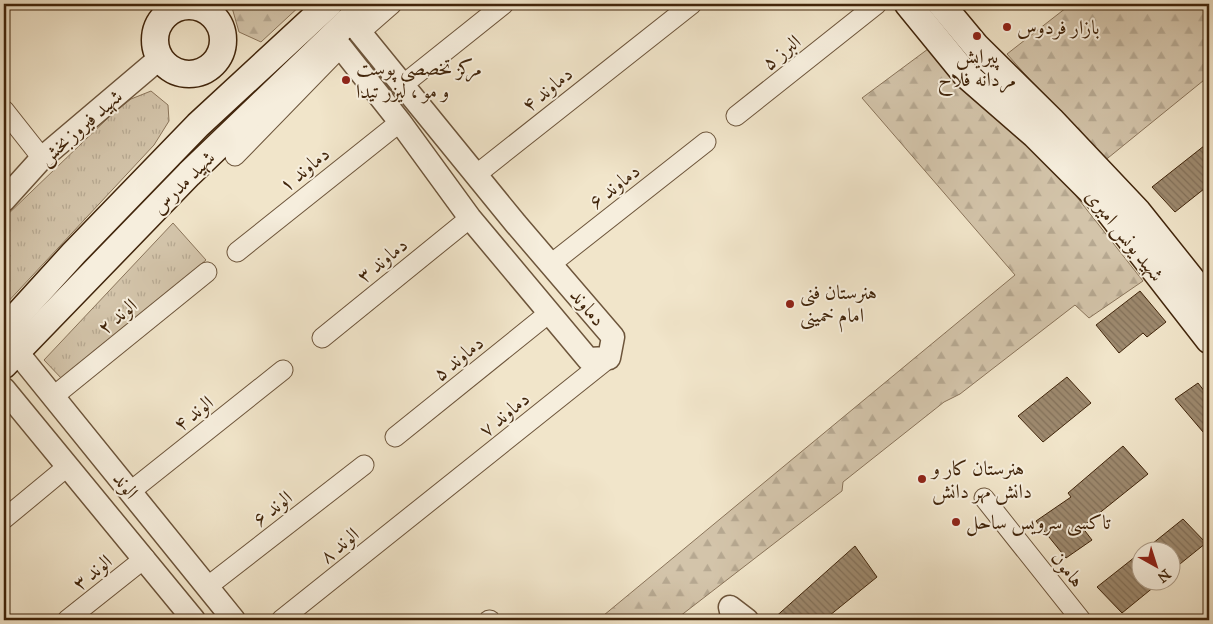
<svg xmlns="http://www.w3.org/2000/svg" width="1213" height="624" font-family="'IM FELL Great Primer',Amiri,serif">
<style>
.grass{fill:url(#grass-tufts);stroke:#8a745a}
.forest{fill:url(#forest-firs);stroke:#8a745a}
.building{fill:url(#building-back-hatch);stroke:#41250b}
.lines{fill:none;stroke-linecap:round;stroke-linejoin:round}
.minor-casing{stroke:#6d553b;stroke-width:21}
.tertiary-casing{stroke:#6d553b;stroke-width:25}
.secondary-casing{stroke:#41250b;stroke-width:29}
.minor{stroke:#f6eedd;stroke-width:19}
.tertiary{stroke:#f6eedd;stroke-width:22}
.secondary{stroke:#f6eedd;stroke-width:26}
.poi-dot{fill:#8f2418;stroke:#f6eedd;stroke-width:2}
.labels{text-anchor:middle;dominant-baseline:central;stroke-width:4;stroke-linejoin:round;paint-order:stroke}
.poi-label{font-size:20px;fill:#41250b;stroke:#f6eedd;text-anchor:start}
.street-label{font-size:20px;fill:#41250b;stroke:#f6eedd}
</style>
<defs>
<pattern id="grass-tufts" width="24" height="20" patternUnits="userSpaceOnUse" patternTransform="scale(1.25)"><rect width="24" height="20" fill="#d3c4aa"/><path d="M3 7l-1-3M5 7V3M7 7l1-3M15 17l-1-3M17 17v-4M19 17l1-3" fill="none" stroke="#b6a891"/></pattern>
<pattern id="forest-firs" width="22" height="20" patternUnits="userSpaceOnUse" patternTransform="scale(1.25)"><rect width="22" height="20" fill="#d3c4aa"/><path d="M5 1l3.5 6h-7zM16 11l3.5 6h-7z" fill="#b6a891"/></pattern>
<pattern id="building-back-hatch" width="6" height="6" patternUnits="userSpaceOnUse" patternTransform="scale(1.25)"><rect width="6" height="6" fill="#9d896e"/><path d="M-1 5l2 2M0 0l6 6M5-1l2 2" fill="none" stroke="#827059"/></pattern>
</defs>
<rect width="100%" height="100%" fill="#f1e5ca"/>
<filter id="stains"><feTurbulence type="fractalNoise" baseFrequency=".004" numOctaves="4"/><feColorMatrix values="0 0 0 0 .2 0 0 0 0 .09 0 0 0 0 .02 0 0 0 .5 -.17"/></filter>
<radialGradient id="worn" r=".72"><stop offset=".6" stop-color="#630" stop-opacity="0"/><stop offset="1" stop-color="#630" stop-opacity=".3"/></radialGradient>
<!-- grass -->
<g class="grass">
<polygon points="151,91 168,105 169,121 154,145 4,306 4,218 109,117 131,99"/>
<polygon points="173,223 206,260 63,380 44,360"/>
</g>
<!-- forest -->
<g class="forest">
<polygon points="231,4 302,4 261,42 239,32"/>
<polygon points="1071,4 1209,4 1209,76 1103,162 1007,54"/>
<polygon points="928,49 962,89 1050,163 1143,281 1089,318 1075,305 960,394 944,402 843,482 842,491 675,620 598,620 1015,275 862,98"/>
</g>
<!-- building -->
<g class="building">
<polygon points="1209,142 1209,185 1175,212 1152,187"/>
<polygon points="1140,291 1166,322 1147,337 1143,333 1119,353 1096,325"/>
<polygon points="1067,377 1091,403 1043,442 1018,416"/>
<polygon points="1198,383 1209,397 1209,439 1175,399"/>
<polygon points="1123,446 1148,474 1082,527 1092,540 1066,558 1036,521 1071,497 1068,493"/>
<polygon points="1183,519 1206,543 1170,572 1170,552 1142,552"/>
<polygon points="855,546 877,577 824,620 772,620"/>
<polygon points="1140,553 1140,582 1160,582 1122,613 1097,587"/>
</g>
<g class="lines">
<defs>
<g id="minor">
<polyline points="206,10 214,4"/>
<polyline points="360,32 392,4"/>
<polyline points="404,84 504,4"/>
<polyline points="4,110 42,158"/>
<polyline points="736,116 877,4"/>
<polyline points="235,156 341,47"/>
<polyline points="477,174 692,4"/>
<polyline points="237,252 400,122"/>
<polyline points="551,264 706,142"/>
<polyline points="322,338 470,218"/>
<polyline points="54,396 207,272"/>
<polyline points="395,437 549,313"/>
<polyline points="131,491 283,370"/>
<polyline points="984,498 1081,620"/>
<polyline points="4,519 68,466"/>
<polyline points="207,587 364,465"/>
<polyline points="67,620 145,558"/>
<polyline points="281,620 609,358"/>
<polyline points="489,620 490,620"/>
</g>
<g id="tertiary">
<polyline points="332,36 400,122 470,218 588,359 609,358 613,337 516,224 349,19"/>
<polyline points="4,200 42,158 160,58"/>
<polyline points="17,352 234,620"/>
<polyline points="4,389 194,620"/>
<polyline points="733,620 730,607 747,620"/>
</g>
<g id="secondary">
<polyline points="908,4 966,75 1035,135 1100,200 1209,340"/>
<polyline points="941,4 976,46 1051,120 1138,212 1209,301"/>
<circle cx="189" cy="40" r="34"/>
<polyline points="4,330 74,253 198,125 329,4"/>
<polyline points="4,365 189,174 366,4"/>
</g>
</defs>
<!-- minor casing -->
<use href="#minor" class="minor-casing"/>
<!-- tertiary casing -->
<use href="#tertiary" class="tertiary-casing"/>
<!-- secondary casing -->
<use href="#secondary" class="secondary-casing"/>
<!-- minor -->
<use href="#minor" class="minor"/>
<!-- tertiary -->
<use href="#tertiary" class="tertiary"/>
<!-- secondary -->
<use href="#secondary" class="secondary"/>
</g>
<!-- markers -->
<g class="poi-dot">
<circle cx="1007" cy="27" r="5"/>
<circle cx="977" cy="36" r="5"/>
<circle cx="346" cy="80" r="5"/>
<circle cx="790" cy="304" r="5"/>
<circle cx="922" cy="479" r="5"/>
<circle cx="956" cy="522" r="5"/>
</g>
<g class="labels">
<!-- poi labels -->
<g class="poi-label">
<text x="1017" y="27">بازار فردوس</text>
<text x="977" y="56" text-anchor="middle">پیرایش<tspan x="977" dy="23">مردانه فلاح</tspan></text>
<text x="356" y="68">مرکز تخصصی پوست<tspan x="356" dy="23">و مو ، لیزر تیدا</tspan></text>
<text x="800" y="292">هنرستان فنی<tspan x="800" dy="23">امام خمینی</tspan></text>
<text x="932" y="468">هنرستان کار و<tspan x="932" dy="23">دانش مهر دانش</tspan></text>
<text x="966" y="522">تاکسی سرویس ساحل</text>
</g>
<!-- street labels -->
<g class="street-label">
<text transform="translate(781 52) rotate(-39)">البرز ۵</text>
<text transform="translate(547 89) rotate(-39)">دماوند ۴</text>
<text transform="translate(80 127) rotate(-41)">شهید فیروزبخش</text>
<text transform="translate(304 169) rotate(-39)">دماوند ۱</text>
<text transform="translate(183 182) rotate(-45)">شهید مدرس</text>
<text transform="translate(614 186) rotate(-38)">دماوند ۶</text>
<text transform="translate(1125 235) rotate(51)">شهید یونس امیری</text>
<text transform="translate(382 260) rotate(-39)">دماوند ۳</text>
<text transform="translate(588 307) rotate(50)">دماوند</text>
<text transform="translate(117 316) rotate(-39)">الوند ۲</text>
<text transform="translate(458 358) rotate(-39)">دماوند ۵</text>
<text transform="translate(193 413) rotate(-38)">الوند ۴</text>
<text transform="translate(504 414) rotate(-39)">دماوند ۷</text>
<text transform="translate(126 485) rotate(52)">الوند</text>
<text transform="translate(272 508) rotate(-38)">الوند ۶</text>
<text transform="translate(339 545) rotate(-39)">الوند ۸</text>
<text transform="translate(1068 569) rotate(52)">هامون</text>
<text transform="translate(92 572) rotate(-39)">الوند ۳</text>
</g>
</g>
<!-- margin -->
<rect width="1213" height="624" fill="none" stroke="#f1e5ca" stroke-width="20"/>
<rect x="5" y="5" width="1203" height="614" fill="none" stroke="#41250b" stroke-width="2.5"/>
<rect x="10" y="10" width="1193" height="604" fill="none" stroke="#41250b"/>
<!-- north arrow -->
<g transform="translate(1156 566) rotate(141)"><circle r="24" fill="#f6eedd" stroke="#ae9e89"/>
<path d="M0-4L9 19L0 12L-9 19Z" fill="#8f2418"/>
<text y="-8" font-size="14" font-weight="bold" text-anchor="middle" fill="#41250b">N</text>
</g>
<rect width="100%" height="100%" filter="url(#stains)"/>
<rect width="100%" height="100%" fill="url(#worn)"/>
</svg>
